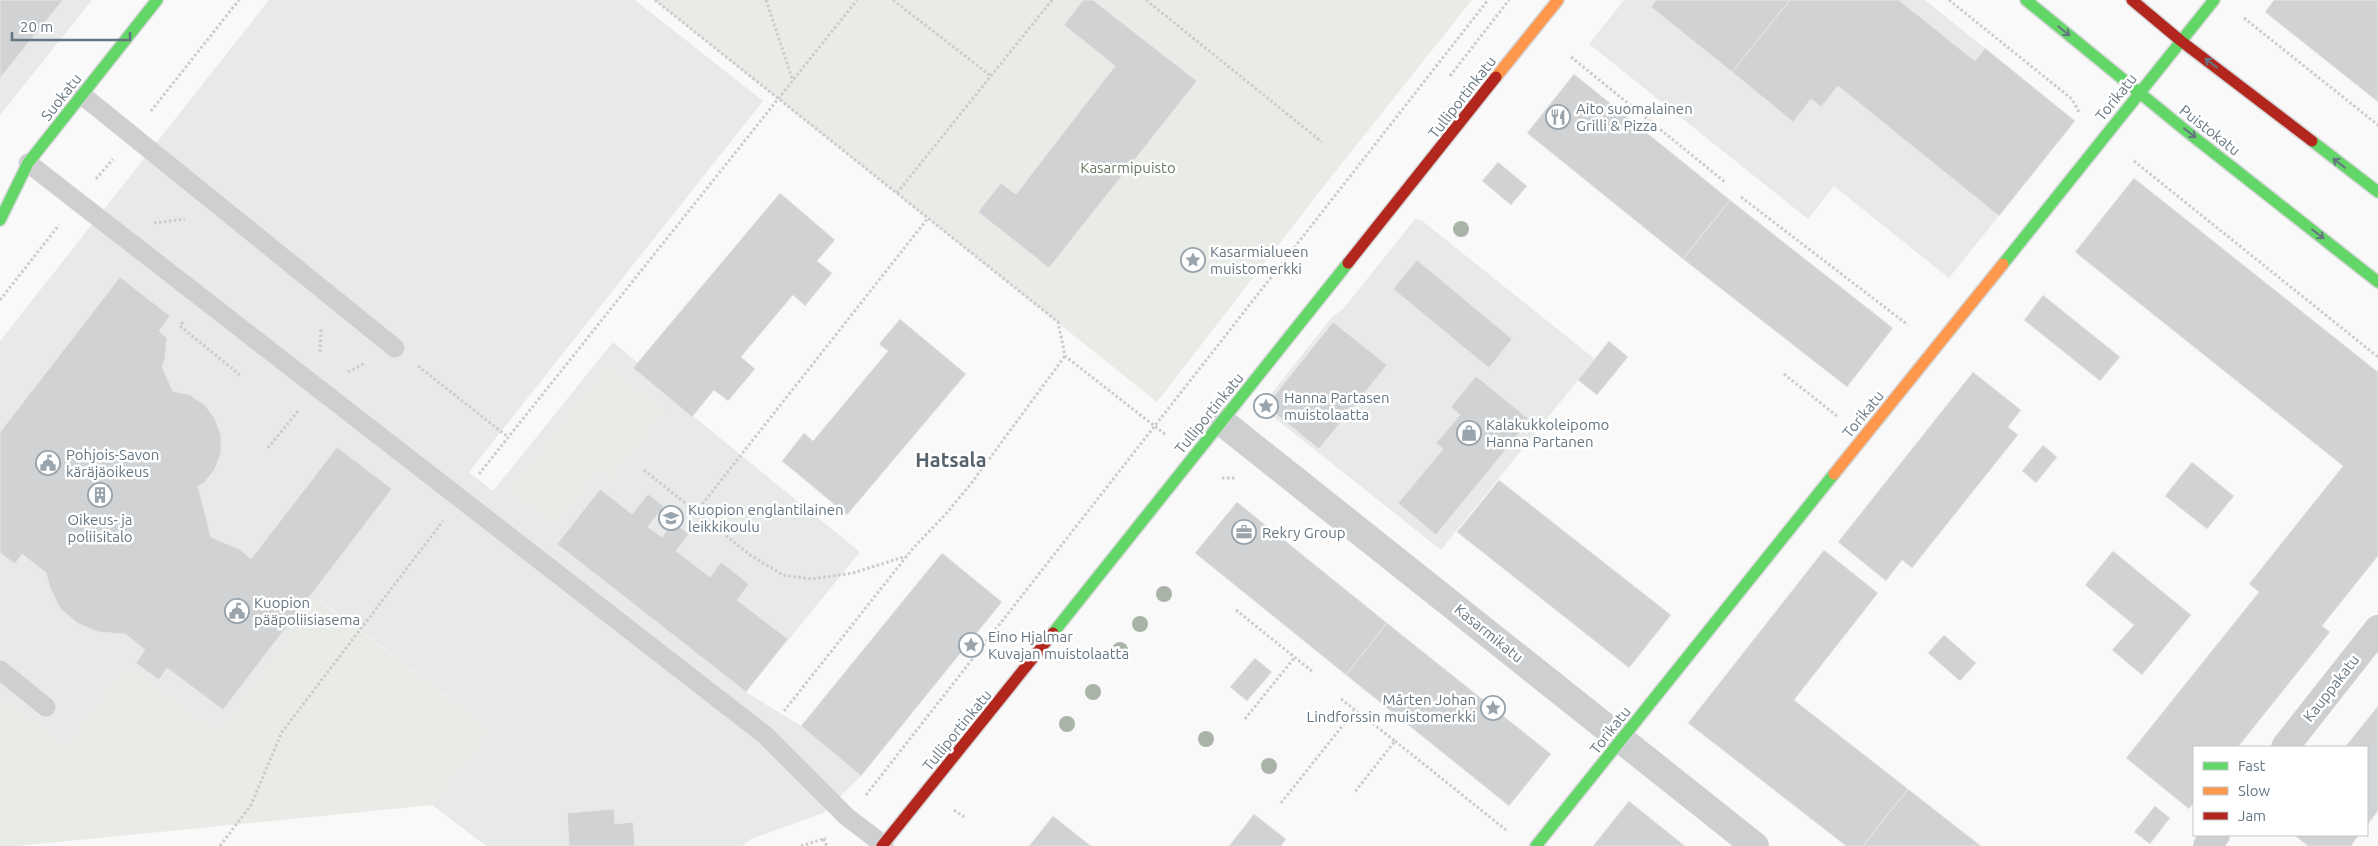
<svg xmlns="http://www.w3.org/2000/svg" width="2378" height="846" font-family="Ubuntu,sans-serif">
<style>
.built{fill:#e8e9e9}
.green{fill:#e8ebe6}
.building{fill:#d0d2d3;stroke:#e8e8e8}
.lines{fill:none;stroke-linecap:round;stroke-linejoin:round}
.fast-casing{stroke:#d5d6d7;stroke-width:14}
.slow-casing{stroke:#d5d6d7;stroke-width:14}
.jam-casing{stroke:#d5d6d7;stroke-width:14}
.path{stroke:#cbcccd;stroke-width:3;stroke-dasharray:2.5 2.5;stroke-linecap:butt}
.lane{stroke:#cecfd0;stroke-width:19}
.street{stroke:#cecfd0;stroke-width:28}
.fast{stroke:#63d668;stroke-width:11}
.slow{stroke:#ff974d;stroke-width:11}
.jam{stroke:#b3261e;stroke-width:11}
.tree{fill:#a9b3a7}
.oneway{stroke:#657683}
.labels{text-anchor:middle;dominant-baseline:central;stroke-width:5;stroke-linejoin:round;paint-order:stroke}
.street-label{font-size:15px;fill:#657683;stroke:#fff}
.poi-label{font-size:15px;fill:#657683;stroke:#fff;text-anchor:start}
.park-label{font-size:15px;fill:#687a64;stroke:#fff}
.district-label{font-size:20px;font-weight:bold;fill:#57646e;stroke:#fff}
</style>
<rect width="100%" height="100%" fill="#f9f9f9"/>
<!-- built -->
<g class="built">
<polygon points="0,0 92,0 0,115"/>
<polygon points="269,0 635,0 763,101 469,472 493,491 613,342 638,363 634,368 860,552 746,692 801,726 861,776 823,813 751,839 742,846 486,846 432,805 491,729 319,600 218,734 126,665 66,746 0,697 0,341"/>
<polygon points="1624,0 1925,0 2075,121 1949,278 1834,186 1808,219 1589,44"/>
<polygon points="1415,219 1421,220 1595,359 1441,550 1261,407 1332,317 1344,308"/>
</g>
<!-- green -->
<g class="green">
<polygon points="654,0 1472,0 1327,182 1157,402"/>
<polygon points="608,366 665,411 610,480 598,471 555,526 510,490"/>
<polygon points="318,600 492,730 432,805 18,846 0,846 0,697 66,746 126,665 218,734"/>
</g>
<!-- building -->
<g class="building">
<polygon points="0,0 63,0 0,78"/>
<polygon points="1083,0 1093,0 1197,81 1049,268 978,212 1001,183 1016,194 1115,66 1064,25"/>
<polygon points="1656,0 1790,0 1732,72 1651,7"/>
<polygon points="1790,0 1899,0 1975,61 1985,48 2075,121 1999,216 1838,86 1821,107 1811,99 1793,122 1732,72"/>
<polygon points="2274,0 2378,0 2378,102 2265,12"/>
<polygon points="1574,74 1730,200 1683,259 1527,133"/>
<polygon points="1498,162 1527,186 1511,205 1482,181"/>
<polygon points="2134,178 2378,372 2378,556 2322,626 2330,632 2238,747 2194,747 2194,802 2189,809 2126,758 2259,592 2249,584 2343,466 2075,252"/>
<polygon points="780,193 835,240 817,261 832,273 805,306 793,295 741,357 755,369 728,401 714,390 692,417 633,368"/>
<polygon points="1730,200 1893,328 1847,387 1683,259"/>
<polygon points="1417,260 1512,339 1489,368 1393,289"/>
<polygon points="120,277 170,316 159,331 167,338 165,359 162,367 173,391 190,395 205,405 215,419 221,435 221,453 215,469 204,483 198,486 211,537 241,550 251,559 337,447 392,489 223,710 167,668 159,680 136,663 145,650 125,634 98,632 77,623 60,608 50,588 46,573 22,554 15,564 0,553 0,432"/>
<polygon points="2043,295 2120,357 2100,381 2024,320"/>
<polygon points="900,319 966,374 847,515 782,461 804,433 813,441 888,351 879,344"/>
<polygon points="1333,322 1387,365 1319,449 1266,406"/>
<polygon points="1609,341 1628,357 1597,395 1578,380"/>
<polygon points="1973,372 2021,410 2008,427 2018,435 1912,568 1902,560 1886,581 1838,542"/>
<polygon points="1476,376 1530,420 1436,535 1398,503 1443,449 1436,443 1460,415 1451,407"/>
<polygon points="2043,445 2057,457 2036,483 2022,471"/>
<polygon points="2192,462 2234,496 2207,529 2165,496"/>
<polygon points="1499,480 1671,615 1629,668 1457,532"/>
<polygon points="600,489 632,514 648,494 664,506 648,527 662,537 673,522 689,534 676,551 710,577 721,562 749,584 737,600 788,639 746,692 557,544"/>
<polygon points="1237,502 1387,623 1346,675 1195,553"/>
<polygon points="1824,550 1878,593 1794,700 1908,789 1863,846 1846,846 1688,723"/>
<polygon points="2113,551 2191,615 2142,675 2112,650 2134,625 2085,585"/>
<polygon points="942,553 1002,602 861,776 801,726"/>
<polygon points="1387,623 1551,754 1509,806 1346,675"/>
<polygon points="1944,635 1976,663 1960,681 1928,653"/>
<polygon points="1255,658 1272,672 1247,701 1230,687"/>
<polygon points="2378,706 2378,811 2367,825 2367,747 2345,747"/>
<polygon points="1908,789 1981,846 1863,846"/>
<polygon points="1629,801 1685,846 1593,846"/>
<polygon points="2155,806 2170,818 2150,844 2134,832"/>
<polygon points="614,809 615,824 633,822 635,846 569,846 567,813"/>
<polygon points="1254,814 1286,839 1281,846 1229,846"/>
<polygon points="1053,816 1091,846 1029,846"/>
<polygon points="2294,835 2359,835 2351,846 2308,846"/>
</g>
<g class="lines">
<defs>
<g id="fast">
<polyline points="2026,0 2190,134 2378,282"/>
<polyline points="2312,141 2378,192"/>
<polyline points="0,220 28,163 157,0"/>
<polyline points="2003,264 2214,0"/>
<polyline points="1053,633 1348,263"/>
<polyline points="1536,846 1834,474"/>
</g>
<g id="slow">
<polyline points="1496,77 1558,0"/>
<polyline points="1834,474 2003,264"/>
</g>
<g id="jam">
<polyline points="2132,0 2181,41 2312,141"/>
<polyline points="1348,263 1496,77"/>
<polyline points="882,846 1053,633"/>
</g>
</defs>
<!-- fast casing -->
<use href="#fast" class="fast-casing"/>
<!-- slow casing -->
<use href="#slow" class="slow-casing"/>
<!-- jam casing -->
<use href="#jam" class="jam-casing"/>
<!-- path -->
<g class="path">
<polyline points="655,0 1058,322 1065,356 1166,435"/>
<polyline points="766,0 793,81"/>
<polyline points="893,0 991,76"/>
<polyline points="1146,0 1322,142"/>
<polyline points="1949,0 2072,99 2080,114"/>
<polyline points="2244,18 2378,125"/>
<polyline points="1571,57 1725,182"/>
<polyline points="1450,76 1509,0"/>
<polyline points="151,111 239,0"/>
<polyline points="2134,161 2378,357"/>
<polyline points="96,179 113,159"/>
<polyline points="897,193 1052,0"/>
<polyline points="1741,197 1908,325"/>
<polyline points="154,223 185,219"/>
<polyline points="0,300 59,225"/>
<polyline points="183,322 180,326 240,375"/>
<polyline points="320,352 321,328"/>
<polyline points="418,366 508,437"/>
<polyline points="348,372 365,363"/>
<polyline points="1784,374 1837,416"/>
<polyline points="268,448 299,410"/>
<polyline points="644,470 750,555 783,575 812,579 853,573 907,556"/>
<polyline points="479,474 857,0"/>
<polyline points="1222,478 1235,478"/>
<polyline points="696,512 928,218"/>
<polyline points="1236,610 1313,672"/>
<polyline points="1341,699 1395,741 1354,793"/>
<polyline points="784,711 914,547 944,516 970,485 1065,356"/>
<polyline points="1245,719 1295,657"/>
<polyline points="1395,741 1506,830"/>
<polyline points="866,795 1488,0"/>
<polyline points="1281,803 1355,710"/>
<polyline points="954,810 966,818"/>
<polyline points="823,839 827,846"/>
<polyline points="220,846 251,805 282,732 443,521"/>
<polyline points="801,846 826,838"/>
</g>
<!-- lane -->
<g class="lane">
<polyline points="82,95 395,348"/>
<polyline points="28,163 765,735 847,817 884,845"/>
<polyline points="0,670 46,707"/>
</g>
<!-- street -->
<g class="street">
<polyline points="1222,422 1755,846"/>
<polyline points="2285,747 2378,629"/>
<polyline points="2207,846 2216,835"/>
</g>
<!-- fast -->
<use href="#fast" class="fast"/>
<!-- slow -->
<use href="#slow" class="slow"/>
<!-- jam -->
<use href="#jam" class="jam"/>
</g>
<!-- trees -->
<g class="tree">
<circle cx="1461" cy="229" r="8"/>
<circle cx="1164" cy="594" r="8"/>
<circle cx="1140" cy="624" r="8"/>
<circle cx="1120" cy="650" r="8"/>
<circle cx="1093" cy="692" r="8"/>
<circle cx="1067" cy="724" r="8"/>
<circle cx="1206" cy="739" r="8"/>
<circle cx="1269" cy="766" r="8"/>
</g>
<!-- one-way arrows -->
<defs><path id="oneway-shaft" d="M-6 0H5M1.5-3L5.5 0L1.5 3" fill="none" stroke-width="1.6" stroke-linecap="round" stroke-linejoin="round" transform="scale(1.25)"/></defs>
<g class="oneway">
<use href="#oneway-shaft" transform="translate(2064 31) rotate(39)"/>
<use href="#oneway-shaft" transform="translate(2211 63) rotate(-142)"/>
<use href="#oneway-shaft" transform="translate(2190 133) rotate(38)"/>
<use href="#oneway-shaft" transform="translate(2339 163) rotate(-142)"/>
<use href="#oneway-shaft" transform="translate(2318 234) rotate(38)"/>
</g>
<!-- icons -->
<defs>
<symbol id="restaurant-ring" viewBox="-11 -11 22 22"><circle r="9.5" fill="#fff" stroke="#99a4ac" stroke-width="1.5"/><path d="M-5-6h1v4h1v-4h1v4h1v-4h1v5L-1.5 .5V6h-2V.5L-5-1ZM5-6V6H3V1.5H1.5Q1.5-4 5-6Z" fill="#99a4ac"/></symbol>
<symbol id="sight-ring" viewBox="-11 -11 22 22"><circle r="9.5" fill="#fff" stroke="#99a4ac" stroke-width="1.5"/><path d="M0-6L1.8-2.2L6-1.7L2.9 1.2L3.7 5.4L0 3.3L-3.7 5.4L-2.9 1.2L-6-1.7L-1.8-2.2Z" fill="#99a4ac"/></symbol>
<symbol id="shop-ring" viewBox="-11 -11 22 22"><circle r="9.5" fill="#fff" stroke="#99a4ac" stroke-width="1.5"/><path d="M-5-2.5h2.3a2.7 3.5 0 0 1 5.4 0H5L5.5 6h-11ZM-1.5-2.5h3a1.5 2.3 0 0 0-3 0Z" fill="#99a4ac"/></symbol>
<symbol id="civic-ring" viewBox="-11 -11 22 22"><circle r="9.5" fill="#fff" stroke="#99a4ac" stroke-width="1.5"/><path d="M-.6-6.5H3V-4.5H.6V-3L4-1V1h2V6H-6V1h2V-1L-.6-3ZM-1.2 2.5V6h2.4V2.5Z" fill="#99a4ac"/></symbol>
<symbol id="building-ring" viewBox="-11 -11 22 22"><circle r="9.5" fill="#fff" stroke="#99a4ac" stroke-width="1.5"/><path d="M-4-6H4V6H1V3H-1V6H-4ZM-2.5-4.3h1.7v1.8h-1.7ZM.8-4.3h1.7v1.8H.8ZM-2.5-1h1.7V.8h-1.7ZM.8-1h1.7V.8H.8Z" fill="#99a4ac"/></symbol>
<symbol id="school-ring" viewBox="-11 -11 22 22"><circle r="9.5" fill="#fff" stroke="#99a4ac" stroke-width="1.5"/><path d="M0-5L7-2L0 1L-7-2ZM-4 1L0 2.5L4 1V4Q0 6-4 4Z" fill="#99a4ac"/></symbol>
<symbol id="office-ring" viewBox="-11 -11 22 22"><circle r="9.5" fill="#fff" stroke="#99a4ac" stroke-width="1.5"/><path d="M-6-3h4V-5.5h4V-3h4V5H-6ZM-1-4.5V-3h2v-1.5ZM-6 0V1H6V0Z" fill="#99a4ac"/></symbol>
</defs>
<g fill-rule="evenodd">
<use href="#restaurant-ring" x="1544" y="103" width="28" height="28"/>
<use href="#sight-ring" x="1179" y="246" width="28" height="28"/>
<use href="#sight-ring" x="1252" y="392" width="28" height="28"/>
<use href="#shop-ring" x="1455" y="419" width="28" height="28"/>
<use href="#civic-ring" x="34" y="449" width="28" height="28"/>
<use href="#building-ring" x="86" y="481" width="28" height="28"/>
<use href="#school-ring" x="657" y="504" width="28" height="28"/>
<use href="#office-ring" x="1230" y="518" width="28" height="28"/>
<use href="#civic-ring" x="223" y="597" width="28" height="28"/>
<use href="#sight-ring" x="957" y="631" width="28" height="28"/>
<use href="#sight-ring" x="1479" y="694" width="28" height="28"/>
</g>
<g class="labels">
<!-- street labels -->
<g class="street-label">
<text transform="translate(61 97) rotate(-52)">Suokatu</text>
<text transform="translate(1462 97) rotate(-52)">Tulliportinkatu</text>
<text transform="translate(2116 97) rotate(-51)">Torikatu</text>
<text transform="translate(2210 130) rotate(38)">Puistokatu</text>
<text transform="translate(1209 413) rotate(-51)">Tulliportinkatu</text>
<text transform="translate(1863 414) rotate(-51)">Torikatu</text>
<text transform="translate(1489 633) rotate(39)">Kasarmikatu</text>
<text transform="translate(2331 688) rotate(-52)">Kauppakatu</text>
<text transform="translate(957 730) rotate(-51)">Tulliportinkatu</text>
<text transform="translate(1610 730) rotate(-52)">Torikatu</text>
</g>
<!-- poi labels -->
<g class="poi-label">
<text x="1576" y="108">Aito suomalainen<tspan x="1576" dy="17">Grilli &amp; Pizza</tspan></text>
<text x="1210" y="251">Kasarmialueen<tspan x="1210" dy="17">muistomerkki</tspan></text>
<text x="1284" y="397">Hanna Partasen<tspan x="1284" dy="17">muistolaatta</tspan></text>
<text x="1486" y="424">Kalakukkoleipomo<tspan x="1486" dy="17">Hanna Partanen</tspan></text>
<text x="66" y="454">Pohjois-Savon<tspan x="66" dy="17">käräjäoikeus</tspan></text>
<text x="688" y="509">Kuopion englantilainen<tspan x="688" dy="17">leikkikoulu</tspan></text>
<text x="100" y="519" text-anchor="middle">Oikeus- ja<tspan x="100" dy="17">poliisitalo</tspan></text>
<text x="1262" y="532">Rekry Group</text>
<text x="254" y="602">Kuopion<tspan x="254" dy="17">pääpoliisiasema</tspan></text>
<text x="988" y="636">Eino Hjalmar<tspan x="988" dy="17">Kuvajan muistolaatta</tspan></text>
<text x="1476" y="699" text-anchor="end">Mårten Johan<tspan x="1476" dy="17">Lindforssin muistomerkki</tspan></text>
</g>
<!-- park labels -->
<g class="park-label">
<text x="1128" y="167">Kasarmipuisto</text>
</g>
<!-- district labels -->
<g class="district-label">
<text x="951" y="459">Hatsala</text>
</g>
</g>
<!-- legend -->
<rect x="2193" y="746" width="175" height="90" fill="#ffffff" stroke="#c1c8cd"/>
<rect x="2203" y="762" width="25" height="8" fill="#63d668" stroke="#c1c8cd"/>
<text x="2238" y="771" font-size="15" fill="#657683">Fast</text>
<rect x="2203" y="787" width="25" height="8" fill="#ff974d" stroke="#c1c8cd"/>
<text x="2238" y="796" font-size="15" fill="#657683">Slow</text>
<rect x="2203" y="812" width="25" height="8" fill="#b3261e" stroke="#c1c8cd"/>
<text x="2238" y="821" font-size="15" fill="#657683">Jam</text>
<!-- scale -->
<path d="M12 32v8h118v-8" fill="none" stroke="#657683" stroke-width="2.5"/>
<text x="20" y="32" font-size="15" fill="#657683" stroke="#ffffff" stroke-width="4" paint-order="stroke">20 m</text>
</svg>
